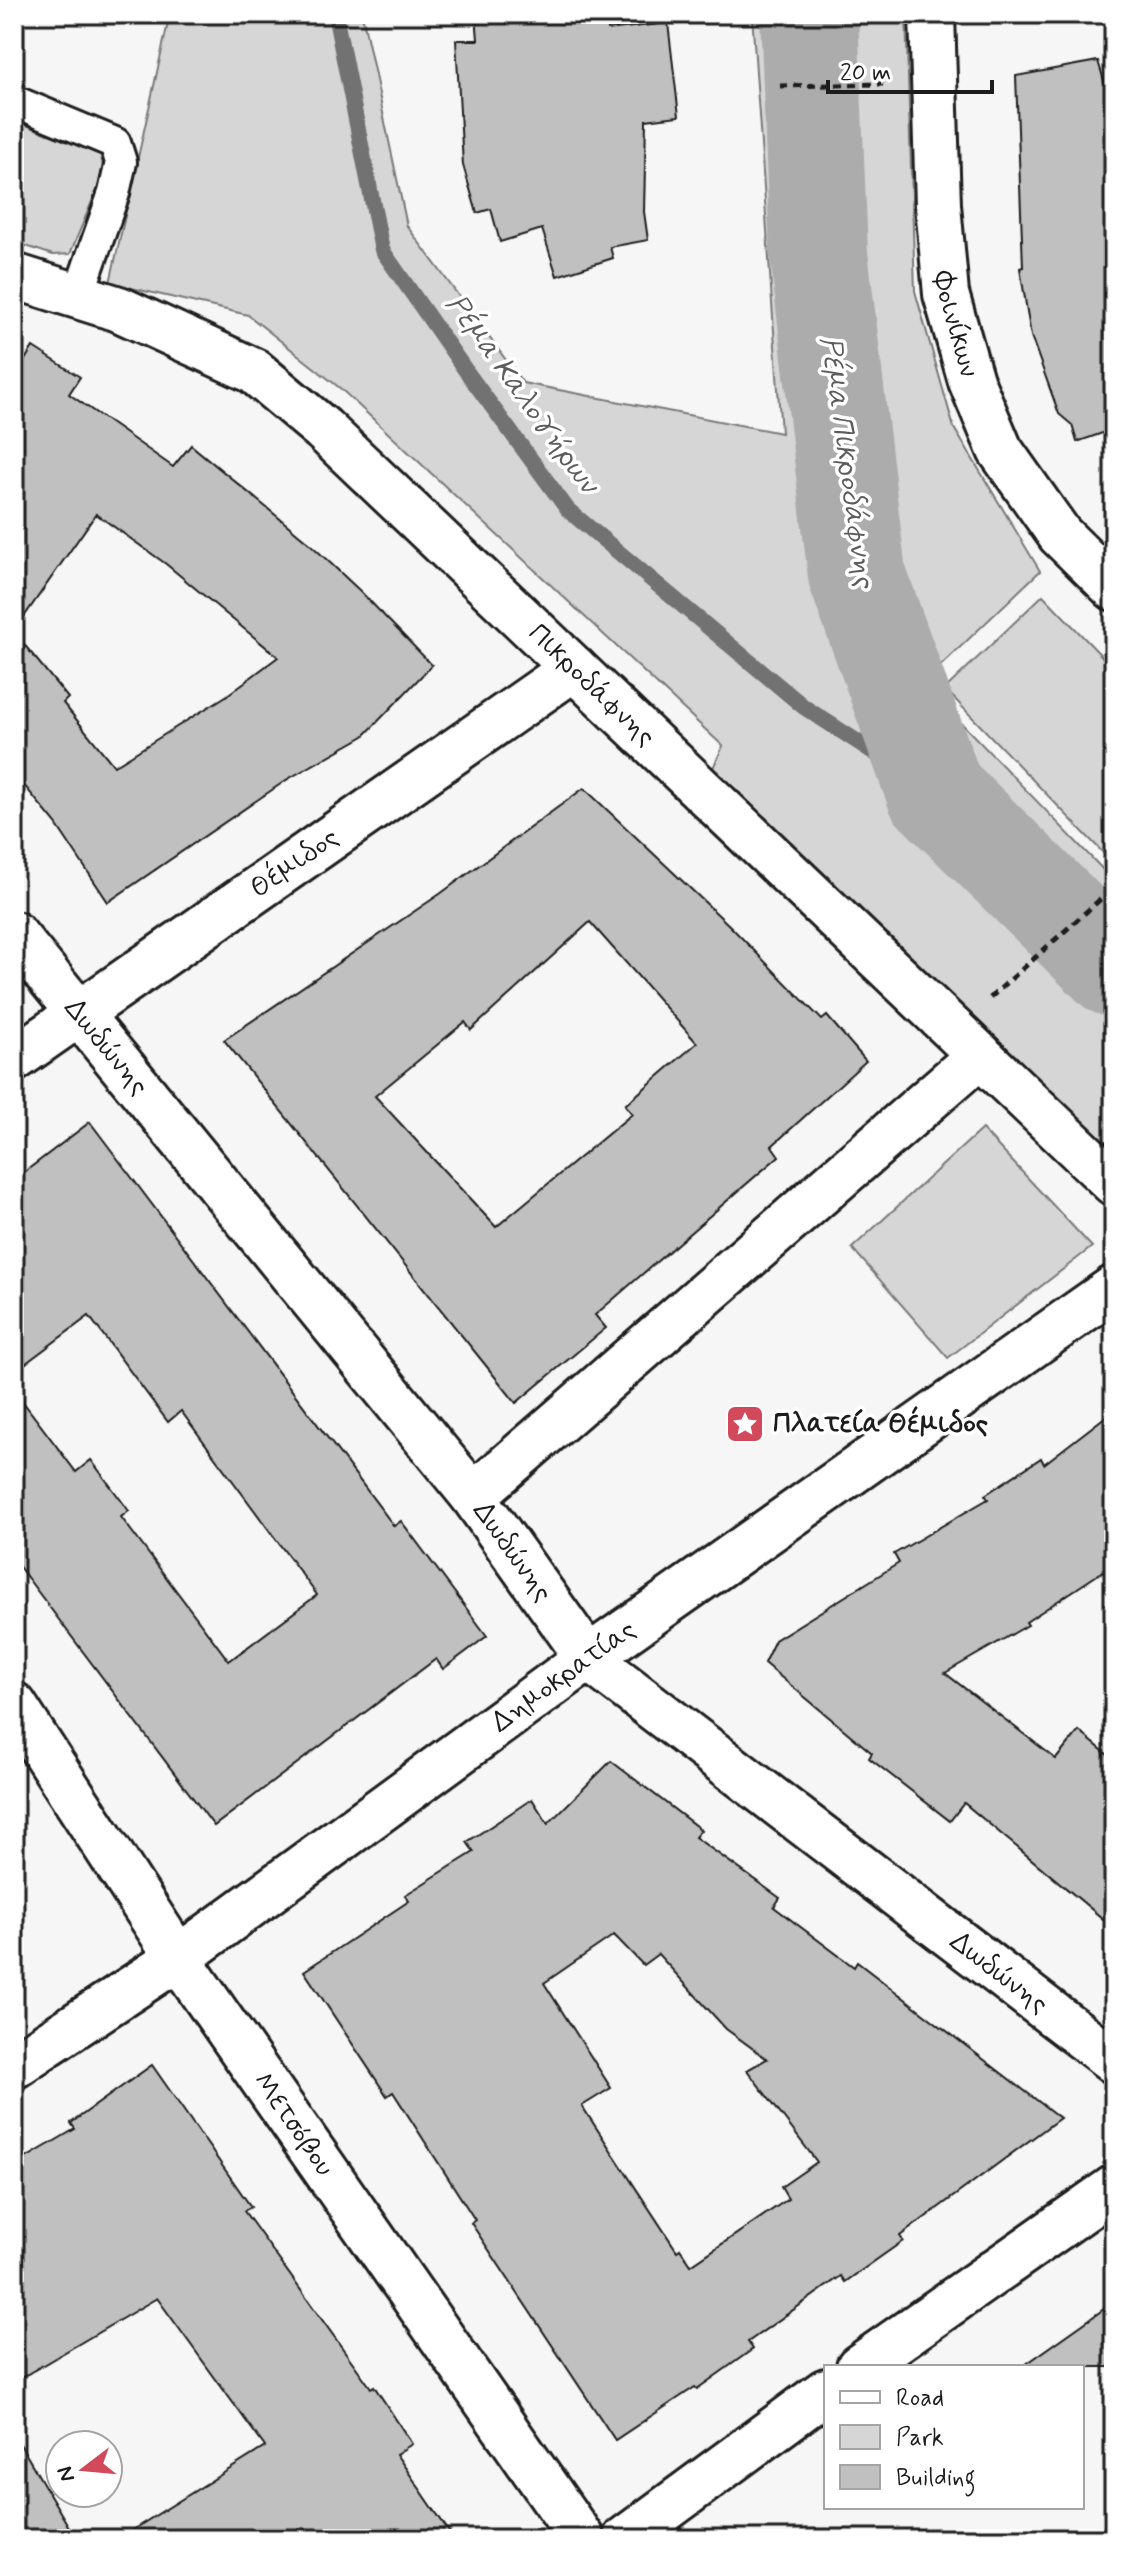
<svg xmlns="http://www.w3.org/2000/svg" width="1128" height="2553" font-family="Mynerve,sans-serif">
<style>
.green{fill:#d6d6d6;stroke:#797979;stroke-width:2}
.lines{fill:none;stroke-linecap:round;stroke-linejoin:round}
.stream{stroke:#727272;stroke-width:16}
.river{stroke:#acacac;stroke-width:98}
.building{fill:#c0c0c0;stroke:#1c1c1c;stroke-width:2;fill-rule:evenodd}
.service-casing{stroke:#1c1c1c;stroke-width:36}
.minor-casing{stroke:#1c1c1c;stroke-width:50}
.tertiary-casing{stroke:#1c1c1c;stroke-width:50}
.path{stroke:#1c1c1c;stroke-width:5;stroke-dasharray:8 6;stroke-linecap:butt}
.service{stroke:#fff;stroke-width:30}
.minor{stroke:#fff;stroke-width:44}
.tertiary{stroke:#fff;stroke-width:44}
.labels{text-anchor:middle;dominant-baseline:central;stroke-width:7;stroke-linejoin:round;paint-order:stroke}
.street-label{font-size:28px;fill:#1c1c1c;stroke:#fff}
.poi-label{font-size:28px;font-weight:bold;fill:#1c1c1c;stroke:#fff;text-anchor:start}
.water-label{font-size:30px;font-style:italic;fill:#5d5d5d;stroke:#fff}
</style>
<rect width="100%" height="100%" fill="#f6f6f6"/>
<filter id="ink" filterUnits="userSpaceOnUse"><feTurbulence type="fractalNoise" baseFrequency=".0125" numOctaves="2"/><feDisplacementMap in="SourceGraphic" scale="16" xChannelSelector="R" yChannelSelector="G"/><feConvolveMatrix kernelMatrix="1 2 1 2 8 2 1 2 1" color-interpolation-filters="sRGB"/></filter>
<g filter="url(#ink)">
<!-- green -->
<g class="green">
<polygon points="170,14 362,14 407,226 523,383 781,433 752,14 906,14 915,291 954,428 1040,571 932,674 938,699 1114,881 1114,1153 713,768 723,746 341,389 248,315 110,283"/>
<polygon points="14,120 101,155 104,173 70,254 53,255 14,242"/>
<polygon points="1043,595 1114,669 1113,863 945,689"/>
<polygon points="982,1129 1092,1247 948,1358 852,1248"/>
</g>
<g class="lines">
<!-- stream -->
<polyline class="stream" points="335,14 382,250 466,371 568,510 804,707 935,792"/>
<!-- river -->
<polyline class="river" points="809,14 819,254 857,575 935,792 1114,968"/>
</g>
<!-- building -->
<g class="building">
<polygon points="476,14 606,14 608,30 668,23 679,116 646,120 644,212 648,240 610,247 613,258 557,276 542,229 500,242 491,209 477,213 463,165 456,40 478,40"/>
<polygon points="1098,61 1114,113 1114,429 1077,442 1072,425 1059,414 1031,336 1020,268 1023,267 1016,76"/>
<polygon points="33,347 80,377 69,394 173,467 191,445 308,542 360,591 432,665 364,736 288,779 108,902 56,824 14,773 14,632 68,698 63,703 114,766 226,696 278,657 166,564 96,514 14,631 14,377"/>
<path d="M584 788 730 926 822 1020 827 1016 866 1061 772 1146 779 1156 595 1315 606 1328 516 1403 224 1040 440 894ZM590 922 697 1043 625 1105 632 1114 496 1227 375 1096 465 1022 471 1030Z"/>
<polygon points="90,1122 394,1526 401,1521 487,1636 443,1669 436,1659 214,1826 14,1560 14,1390 76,1472 91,1460 129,1511 121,1517 229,1661 317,1595 181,1411 168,1422 89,1316 14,1372 14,1180"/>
<polygon points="1114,1410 1114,1564 1026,1622 1028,1625 945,1673 1056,1759 1079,1731 1114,1760 1114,1928 964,1803 950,1821 869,1758 872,1753 764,1663 775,1640 899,1563 894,1554 988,1499 985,1495 1041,1458 1044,1464"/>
<path d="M611 1761 701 1830 695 1837 780 1898 774 1907 854 1967 857 1962 1060 2118 900 2236 903 2241 845 2282 841 2276 748 2342 753 2349 697 2389 695 2387 615 2440 471 2223 475 2220 393 2092 387 2096 304 1971 409 1901 405 1895 474 1852 467 1842 532 1799 548 1824ZM614 1935 643 1965 658 1954 726 2029 767 2059 747 2070 817 2162 781 2187 788 2199 691 2265 680 2249 677 2251 582 2106 611 2088 544 1983Z"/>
<polygon points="152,2065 251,2207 244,2211 371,2388 374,2386 412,2444 396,2454 454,2539 118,2539 265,2447 157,2298 14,2382 14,2165 75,2129 71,2123"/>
<polygon points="1114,2302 1114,2367 1022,2367"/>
<polygon points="14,2434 76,2539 14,2539"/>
</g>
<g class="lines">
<defs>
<polyline id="service" points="14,101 115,143 121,162 114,193 78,296"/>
<g id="minor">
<path id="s1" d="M932 14 938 205 946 294 971 381 1000 450 1060 535 1114 588"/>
<path id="s2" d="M14 934 473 1496 588 1658 1114 2061"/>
<path id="s3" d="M14 1059 574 668"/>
<polyline points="473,1496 980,1055"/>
<path id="s4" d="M14 1705 178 1958 582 2539"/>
<path id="s5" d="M14 2066 178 1958 588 1658 1114 1288"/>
<polyline points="859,2367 1114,2188"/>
<polyline points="625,2539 826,2391"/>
</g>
<g id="tertiary">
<path id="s6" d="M14 276 119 309 254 371 323 429 1114 1183"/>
</g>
</defs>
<!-- service casing -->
<use href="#service" class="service-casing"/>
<!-- minor casing -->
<use href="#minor" class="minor-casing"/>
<!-- tertiary casing -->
<use href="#tertiary" class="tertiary-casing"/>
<!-- path -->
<g class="path">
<polyline points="780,86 883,84"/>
<polyline points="990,998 1114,887"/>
</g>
<!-- service -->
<use href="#service" class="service"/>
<!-- minor -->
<use href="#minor" class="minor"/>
<!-- tertiary -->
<use href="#tertiary" class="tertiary"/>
</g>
</g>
<!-- icons -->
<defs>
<symbol id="sight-square" viewBox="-11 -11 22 22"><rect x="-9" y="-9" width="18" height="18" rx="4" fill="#d1495b" stroke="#fff"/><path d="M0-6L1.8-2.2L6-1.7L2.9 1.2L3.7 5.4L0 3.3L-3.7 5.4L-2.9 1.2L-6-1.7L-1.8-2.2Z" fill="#fff"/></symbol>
</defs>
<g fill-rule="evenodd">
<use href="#sight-square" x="723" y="1402" width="44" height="44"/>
</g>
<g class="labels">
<!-- street labels -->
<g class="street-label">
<text stroke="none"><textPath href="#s1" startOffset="312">Φοινίκων</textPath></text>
<text stroke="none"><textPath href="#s6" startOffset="720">Πικροδάφνης</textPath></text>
<text stroke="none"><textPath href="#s3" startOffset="342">Θέμιδος</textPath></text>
<text stroke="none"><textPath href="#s2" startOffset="146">Δωδώνης</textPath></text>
<text stroke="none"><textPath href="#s2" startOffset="794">Δωδώνης</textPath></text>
<text stroke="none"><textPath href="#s5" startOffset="674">Δημοκρατίας</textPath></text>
<text stroke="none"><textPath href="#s2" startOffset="1442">Δωδώνης</textPath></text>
<text stroke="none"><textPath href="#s4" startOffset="504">Μετσόβου</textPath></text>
</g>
<!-- poi labels -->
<g class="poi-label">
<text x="773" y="1424">Πλατεία Θέμιδος</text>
</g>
<!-- water labels -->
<g class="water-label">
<text transform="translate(522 394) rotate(54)">Ρέμα Καλογήρων</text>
<text transform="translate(847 462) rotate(82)">Ρέμα Πικροδάφνης</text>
</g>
</g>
<!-- margin -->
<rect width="1128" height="2553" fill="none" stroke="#fff" stroke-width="48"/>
<rect x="24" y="24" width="1080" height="2505" fill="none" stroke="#1c1c1c" stroke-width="3" filter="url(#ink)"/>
<!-- legend -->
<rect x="824" y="2365" width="260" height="144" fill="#ffffff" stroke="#a4a4a4" stroke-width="2"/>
<rect x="840" y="2391" width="40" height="12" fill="#ffffff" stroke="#a4a4a4" stroke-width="2"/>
<text x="896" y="2405" font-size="24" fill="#1c1c1c">Road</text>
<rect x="840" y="2425" width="40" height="24" fill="#d6d6d6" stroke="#a4a4a4" stroke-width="2"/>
<text x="896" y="2445" font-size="24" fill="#1c1c1c">Park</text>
<rect x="840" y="2465" width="40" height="24" fill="#c0c0c0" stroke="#a4a4a4" stroke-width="2"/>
<text x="896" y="2485" font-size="24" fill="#1c1c1c">Building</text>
<!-- north arrow -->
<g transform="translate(84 2469) rotate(254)"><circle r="38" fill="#ffffff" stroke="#a4a4a4" stroke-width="2"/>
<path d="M0-6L14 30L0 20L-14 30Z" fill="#d1495b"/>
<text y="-12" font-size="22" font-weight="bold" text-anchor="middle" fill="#1c1c1c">N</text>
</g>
<!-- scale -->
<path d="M828 80v12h164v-12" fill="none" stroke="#1c1c1c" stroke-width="4"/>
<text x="840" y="80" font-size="24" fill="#1c1c1c" stroke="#ffffff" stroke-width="6" paint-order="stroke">20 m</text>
</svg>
